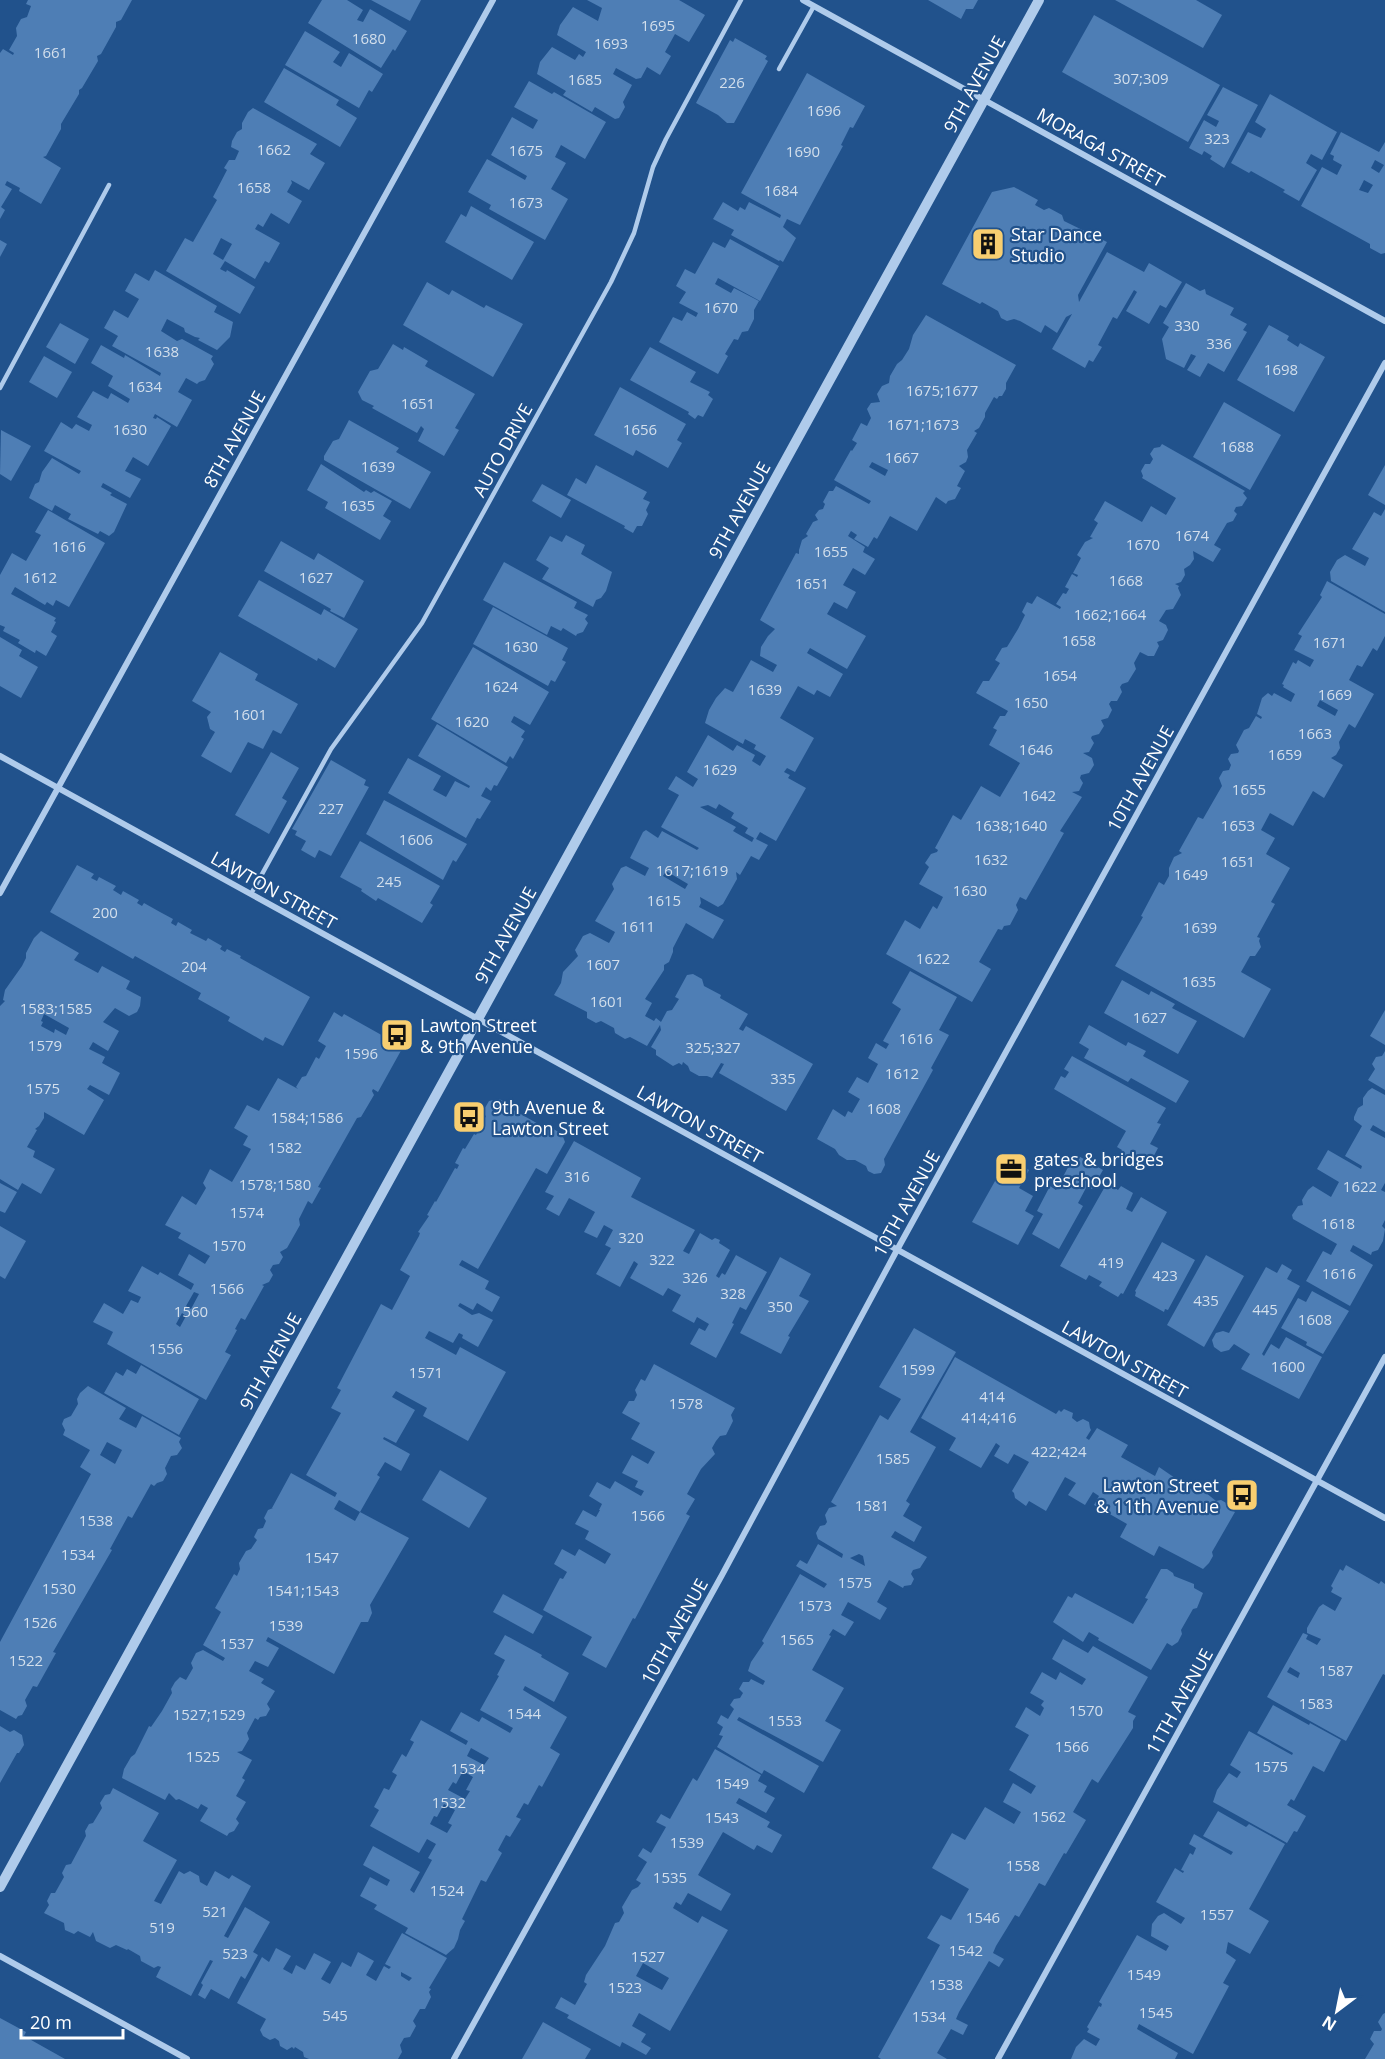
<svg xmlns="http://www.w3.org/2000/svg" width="1385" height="2059" font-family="'Open Sans',sans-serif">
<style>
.building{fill:#4e7eb5;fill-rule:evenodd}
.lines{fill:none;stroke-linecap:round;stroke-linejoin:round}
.service{stroke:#afcbeb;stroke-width:4.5}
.minor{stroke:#afcbeb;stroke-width:6}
.tertiary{stroke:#afcbeb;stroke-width:10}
.labels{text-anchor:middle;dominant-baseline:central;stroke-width:4.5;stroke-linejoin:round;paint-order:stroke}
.number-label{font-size:15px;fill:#d3dfec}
.street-label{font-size:18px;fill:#fff;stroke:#21528c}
.poi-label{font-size:18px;fill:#fff;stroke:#21528c;text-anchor:start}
</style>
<rect width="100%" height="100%" fill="#21528c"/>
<!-- building -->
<g class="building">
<polygon points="28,0 132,0 121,20 116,22 116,27 101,54 97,56 98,61 82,88 79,90 79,94 61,124 61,129 46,156 43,157 61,168 41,204 19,191 20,188 7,181 5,185 12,189 1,207 5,210 0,219 0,53 3,49 13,55 14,53 9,50 17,36 16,28 21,19 27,17 31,6 26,4"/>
<polygon points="322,0 347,0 363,10 357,20 363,22 370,9 407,31 395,51 393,49 381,68 308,23"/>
<polygon points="371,0 421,0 410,21"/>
<polygon points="587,0 679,0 705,15 689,42 675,34 665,52 671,56 660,75 647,67 641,78 636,79 616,68 613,74 632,85 623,102 625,107 619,118 615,119 595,107 592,112 563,95 566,91 537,74 540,62 552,47 575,60 579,54 583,57 586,52 557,35 560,25 573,7 598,21 602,8"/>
<polygon points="928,0 978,0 973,9 966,9 961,19"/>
<polygon points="1115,0 1196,0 1222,15 1203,48"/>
<polygon points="1094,15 1220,85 1188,142 1062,72"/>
<polygon points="305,31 340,52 333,62 341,67 349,53 383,74 372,92 369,90 359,108 285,65"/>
<polygon points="735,38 767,56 765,59 768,61 734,123 727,123 718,115 696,103 730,40 733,42"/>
<polygon points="284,68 339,100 336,105 357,118 340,147 264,102"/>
<polygon points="807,73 865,106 853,128 850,127 841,145 843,146 800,225 787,219 783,227 796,238 783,262 780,260 779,261 731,235 734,230 713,219 723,202 738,211 740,207 745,210 749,202 780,218 781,215 741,193"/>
<polygon points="529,81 552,94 554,92 606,122 585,159 561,145 555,157 566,163 551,189 568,199 545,240 489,209 491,205 468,192 487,159 525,180 527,176 491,155 512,117 533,129 538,120 514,107"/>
<polygon points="1223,87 1258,105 1224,168 1210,159 1212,156 1204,151 1202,155 1189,148 1204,120 1216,127 1219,121 1207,115"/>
<polygon points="1270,94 1337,132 1322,160 1311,154 1306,163 1317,170 1299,201 1283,192 1285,190 1251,171 1249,173 1231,163 1248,132 1261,138 1266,129 1255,122"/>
<path d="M253 108 317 144 310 154 325 163 309 190 291 180 292 183 287 192 302 201 289 224 271 213 263 227 258 224 255 229 280 243 269 263 265 261 255 279 225 261 220 269 226 272 227 270 255 287 240 314 166 271 185 238 193 242 217 200 213 197 227 170 224 168 229 160H235L239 151 231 147 232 141 237 132 242 129V123L248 112ZM221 238 232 244 223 260 213 254Z"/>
<path d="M1341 132 1379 152 1385 142V253L1381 254 1370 248V244L1301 206 1322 167 1337 175 1342 165 1333 160 1334 156 1330 154ZM1375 160 1384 165 1379 173 1371 168ZM1364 180 1373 185 1368 193 1359 190Z"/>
<polygon points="1014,187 1038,200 1035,205 1044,210 1049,208 1062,215 1064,221 1107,242 1078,295 1079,302 1107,252 1144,272 1149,263 1182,282 1166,308 1160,305 1149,324 1126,311 1137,292 1134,290 1117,319 1113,317 1098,345 1102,347 1093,362 1089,360 1085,368 1052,349 1072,314 1066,317 1057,333 1045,325 1041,333 1020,321 1014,319 1007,321 1001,318 998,311 982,302 980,304 942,284 992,192"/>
<polygon points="471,206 534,242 512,280 445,242 461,214 466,217"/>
<polygon points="730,239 779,266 760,301 718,278 715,284 731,293 734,288 759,301 754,310 754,319 748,331 742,332 738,340 734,339 725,354 728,356 718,374 659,342 673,317 682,321 687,312 696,317 698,313 679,303 686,292 676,286 685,269 695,274 713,242 725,248"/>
<polygon points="0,240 7,244 0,257"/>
<polygon points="155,270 217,306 214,312 233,322 230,337 217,350 198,340 200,338 195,337 185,332 184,328 167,319 161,331 177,341 182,339 213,356 211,359 214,364 205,380 199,382 197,384 186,378 178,392 192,400 177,427 155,414 153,418 156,419 157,417 171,426 148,466 133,457 125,471 141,479 130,498 103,483 101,487 112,493 110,495 127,504 114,532 109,536 100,531 98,534 68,519 71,514 55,505 52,511 29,498 35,484 39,482 42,472 52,458 79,474 81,471 44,451 61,422 72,429 76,424 89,431 92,425 77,417 93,391 108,399 111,393 128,403 130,399 108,386 113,376 91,363 101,345 124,358 125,355 160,376 161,373 112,346 118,336 104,328 114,310 128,318 139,299 125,291 135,273 149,281"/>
<polygon points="427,282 449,295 452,290 484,308 486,305 523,324 493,377 403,325"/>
<polygon points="1186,283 1200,291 1205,289 1206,294 1234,308 1230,315 1247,324 1243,330 1247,332 1224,372 1208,363 1200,377 1187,370 1196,356 1191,354 1184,368 1166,359 1162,339 1169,327 1163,323"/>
<path d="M926 315 1016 365 1006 383V389L1002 396H999L997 399 994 397 985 413V417L979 428 974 431 977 433 967 450 968 457 966 462 959 466 965 471 957 486 961 488 955 499 948 501 946 504 936 497 917 531 890 516 877 539 874 537 868 547 854 539 857 535 851 531 848 536 865 547 863 552 875 559 865 575 853 568 843 585 856 592 847 609 834 602 827 614 866 636 847 669 810 648 807 653 843 674 830 697 817 690 814 695 798 686 780 718 814 738 795 772 787 768 784 772 790 775 788 778 806 788 776 841 760 832 756 839 768 845 759 860 751 856 740 875 736 872 737 879 723 904 718 907 700 897 701 903 699 907 724 920 713 939 686 923 673 948V952L669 962 664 965V970L645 999 652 1003 645 1016 654 1021 656 1018 661 1022 667 1011 672 1010 679 999 675 997 687 975 693 974 702 979 704 986 721 995 720 998 748 1014 739 1029 743 1031 746 1026 813 1064 786 1111 719 1073 724 1064 721 1063 712 1078 707 1076H699L690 1071 688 1066 683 1062 682 1065 679 1063 673 1066 656 1055V1050L651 1047 661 1030 660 1025 647 1046 630 1037 625 1039 615 1033 614 1028 601 1021 596 1023 587 1018V1012L554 995 561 983 563 972 578 956 575 950 583 936 590 933 609 943 613 936 615 932 595 921 614 889 612 884 621 868 626 866 645 876 649 868 630 858 643 832 646 830 658 838 662 831 697 850 699 848 661 827 679 795 668 789 676 776 693 787 698 779 687 772 708 735 733 751 737 745 755 755 752 761 760 766 766 756 754 749 756 745 745 739 743 744 705 723 709 710 716 698 725 688 733 692 751 660 773 672 777 665 760 656 761 647 768 636 775 629 760 620 796 553 799 554V550L802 540 808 536 806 534 813 522 818 520 815 515 819 510 823 509 825 504 823 502 829 491H833L836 486 869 504 871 501 834 480 851 450 852 451 857 443 852 440 861 423 867 426 871 418 867 409 871 403 880 402 877 394 882 386 889 383 890 376 897 364 902 360 909 349 913 335ZM872 462 888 470 885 476 869 467ZM719 804 734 813 731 818 748 828 745 833 754 838 752 842 733 831 736 827 700 807 708 805 716 809ZM666 871 688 884 685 889 663 876Z"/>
<polygon points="60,323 89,339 75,364 46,347"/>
<polygon points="1269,325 1289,336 1287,340 1298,347 1300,343 1325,357 1294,412 1237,380"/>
<polygon points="393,344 403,350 404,347 428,361 425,366 475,394 455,428 459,430 444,456 418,441 424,429 421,426 417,433 372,408 374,406 362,400 358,392 370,371 378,369"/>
<polygon points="650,347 696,372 690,382 710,392 708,395 713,399 703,417 698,415 695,419 688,414 689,412 630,380"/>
<polygon points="44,356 72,372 57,398 29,382"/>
<polygon points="620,387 686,424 677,440 682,443 668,468 636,450 633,456 594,435"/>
<polygon points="1224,402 1281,435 1250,490 1193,457"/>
<polygon points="349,420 399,448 396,452 431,472 410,509 324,460 324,456 333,441 339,439"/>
<polygon points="1,430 31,446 11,481 0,474"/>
<polygon points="1162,444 1245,491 1243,493 1247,498 1242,506 1236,507 1234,511 1237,514 1233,521 1227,523 1214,545 1221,549 1213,562 1193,551 1194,559 1190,565 1184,569 1185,575 1181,582 1175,584 1179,586 1178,588 1181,595 1173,609 1166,610 1159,621 1166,625 1168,630 1163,640 1157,642 1159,646 1154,656 1148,656 1140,652 1134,663 1136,669 1128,682 1122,684 1120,687 1122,692 1117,701 1111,701 1109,704 1112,710 1108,718 1101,720 1104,726 1099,734 1092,736 1091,738 1094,743 1089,752 1083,753 1092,758 1094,765 1089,773 1081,775 1080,778 1083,783 1079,791 1072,792 1082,797 1060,831 1064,833 1026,900 1020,897 1016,905 1018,910 1010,925 1004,926 1002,930 998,929 979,962 991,969 972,1002 886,954 905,920 920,929 933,906 937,909 943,897 919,884 929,867 925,863 931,854 937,852 938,850 935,848 953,815 961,820 981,786 1000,797 1020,763 989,745 997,730 993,728 1000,716 1005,716 1008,711 976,693 983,681 989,681 1000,663 995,660 1002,648 1007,647 1018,629 1025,615 1022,612 1027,602 1032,604 1037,596 1060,609 1061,607 1056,604 1063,593 1066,594 1069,589 1065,587 1072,574 1077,577 1078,575 1073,573 1081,558 1077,555 1085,542 1093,538 1090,537 1098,523 1094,520 1105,501 1142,522 1151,506 1166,515 1176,498 1142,478 1143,476 1141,471 1145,464 1150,464 1153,459 1150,454 1154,448 1160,447"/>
<polygon points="321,464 364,492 366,490 371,493 374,491 392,501 383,516 391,521 380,540 325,508 328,502 307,490"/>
<polygon points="596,465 647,492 643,499 650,502 646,510 648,514 642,526 637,526 633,533 624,528 625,526 567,495 576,478 586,484"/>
<polygon points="1385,465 1385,505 1368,495"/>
<polygon points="542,484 571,500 561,518 532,501"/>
<polygon points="1385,509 1385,612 1331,581 1330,572 1337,560 1345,555 1365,566 1369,558 1352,549 1374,512 1381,516"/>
<polygon points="48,510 105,543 69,607 56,600 53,606 47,602 45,605 15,587 11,594 56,618 54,621 56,622 51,632 57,636 46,656 36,650 35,653 18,643 20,640 3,631 5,627 0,625 0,575 12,553 26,561 41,535 35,532"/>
<polygon points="566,535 585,545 581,554 612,572 606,591 601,598 596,600 593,607 542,579 549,568 536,560 550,536 562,542"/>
<polygon points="281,541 314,560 318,553 364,581 344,618 330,611 331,609 264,571"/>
<polygon points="504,562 577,602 574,608 588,615 585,619 588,623 583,632 577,634 576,636 563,628 561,631 551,626 547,635 483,600"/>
<polygon points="259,580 321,615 324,609 358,629 335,668 318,658 317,661 238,616"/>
<path d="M1327 581 1385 614V636L1377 651 1373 648 1362 667 1357 665 1349 680 1374 694 1355 728 1349 724 1339 742 1340 748 1336 755 1331 758 1343 765 1324 798 1313 791 1293 826 1270 813 1261 830 1275 838 1266 854 1290 868 1271 902 1275 904 1257 937 1260 938 1259 941 1261 947 1255 956H1250L1241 972 1271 989 1244 1038 1115 966 1143 917 1141 916 1159 882 1164 885 1169 876V868L1174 857 1182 853 1179 851 1198 817 1203 819 1222 786 1219 778 1223 771 1229 770 1231 765 1228 759 1231 754 1238 753 1239 751 1236 745 1244 730 1249 728 1256 716 1261 719 1262 717 1257 714 1262 698 1268 693 1272 696 1274 693 1291 702 1295 694 1283 687 1284 685 1282 684 1293 662 1296 664 1298 660 1310 667 1314 660 1294 650 1302 636 1298 634 1322 597 1320 595ZM1320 700 1338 710 1335 716 1317 706Z"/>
<polygon points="493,607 568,648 562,660 566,662 555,682 551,680 548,686 473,644"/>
<polygon points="0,637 22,650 19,656 38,667 21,698 0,686"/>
<polygon points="473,647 549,692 530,725 514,716 511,722 525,731 521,737 524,739 513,759 510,756 506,763 431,719"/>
<polygon points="220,652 258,674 255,680 298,704 281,734 273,730 263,749 248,742 231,773 201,756 215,732 210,729 207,717 211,712 192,701"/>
<polygon points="437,724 508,767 497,786 494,785 491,791 486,787 481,796 491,801 480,819 477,818 466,838 388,793 408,758 441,776 433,790 446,797 455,781 469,788 470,786 418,756"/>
<polygon points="271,752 299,768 282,798 287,801 269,834 235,815"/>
<polygon points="331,760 366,780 364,785 369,787 331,856 319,850 315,858 301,850 306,841 295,835 297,831 292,829"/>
<polygon points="384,800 467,844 456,862 453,860 443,880 366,834"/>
<polygon points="360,841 440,886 430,903 433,905 422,923 378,898 376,901 361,891 362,889 340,877"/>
<polygon points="77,865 94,874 91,878 97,881 99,877 116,886 113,890 121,895 123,891 139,900 137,903 142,906 144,903 160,912 173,919 171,923 176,926 178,922 192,930 190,933 206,941 208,938 222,946 220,949 225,952 227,949 241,956 240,958 310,997 283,1046 265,1037 263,1041 228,1021 230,1017 198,999 201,993 135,956 133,959 50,912"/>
<path d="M41 931 79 953 74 960 98 973 102 966 130 981 126 989 141 997 140 1006 137 1012 129 1016 115 1008 103 1022 119 1031 108 1051 93 1042 89 1049 105 1057 102 1063 120 1073 109 1095 90 1085 87 1089 104 1100 84 1135 44 1112V1118L39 1126 35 1129 37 1130 27 1147 35 1151 33 1157 55 1169 41 1194 22 1183 18 1190 0 1179V1006L5 1001 3 1000 5 990 22 966 26 958V953L34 938ZM44 1014 69 1028 66 1035 55 1029 54 1033 41 1026 43 1022 41 1021Z"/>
<polygon points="910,971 957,997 939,1030 949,1035 931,1068 933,1070 884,1159 885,1165 881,1173 874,1174 868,1171 866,1166 855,1160 847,1160 839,1155 835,1149 817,1139 833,1109 845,1117 848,1111 852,1113 860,1099 848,1092 857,1077 868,1083 878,1064 868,1058 876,1043 886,1049 889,1044 883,1041 901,1009 892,1003"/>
<polygon points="1122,980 1149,995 1151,991 1175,1004 1172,1008 1197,1021 1178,1054 1104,1013"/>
<polygon points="1385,1010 1385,1045 1370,1036"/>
<path d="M334 1012 342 1017 344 1014 403 1047 378 1092 373 1089 372 1091 374 1095 361 1117 357 1118 318 1187 321 1188 312 1204 308 1201 299 1219 300 1225 287 1248 280 1252 283 1257 279 1264 273 1265 270 1270 273 1275 269 1282 262 1285 264 1286 245 1320 241 1318 235 1329 237 1330 225 1352 231 1355 206 1400 107 1344 113 1332 93 1322 104 1303 123 1314 131 1300 138 1303 141 1297 128 1291 142 1266 158 1275 160 1272 191 1290 194 1284 178 1275 189 1254 205 1264 210 1256 178 1238 181 1233 165 1225 182 1196 196 1205 206 1188 203 1183 210 1169 232 1182 251 1149 243 1145 248 1136 234 1128 247 1105 259 1111 278 1078 298 1089 296 1087 302 1077 306 1076 316 1057 319 1059 326 1046 318 1041ZM194 1292 199 1294 191 1309 186 1306ZM182 1313 186 1316 180 1327 176 1324Z"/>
<polygon points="1089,1025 1126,1046 1128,1042 1146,1051 1143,1056 1189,1081 1176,1103 1131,1078 1128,1082 1084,1058 1089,1049 1079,1043"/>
<polygon points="1385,1051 1385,1090 1368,1080 1375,1069 1372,1064 1376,1057 1382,1056"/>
<polygon points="1072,1056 1166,1108 1157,1123 1161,1124 1150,1144 1158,1148 1149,1165 1143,1161 1140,1167 1119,1155 1122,1150 1117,1147 1126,1131 1054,1089 1061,1076 1065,1078 1069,1072 1064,1069"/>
<polygon points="1372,1088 1385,1095 1385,1132 1373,1125 1370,1130 1385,1138 1385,1183 1381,1190 1385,1192 1385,1220 1382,1226 1385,1229 1383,1241 1378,1250 1372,1252 1371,1255 1353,1245 1350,1251 1373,1265 1350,1306 1306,1281 1323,1251 1331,1255 1337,1244 1293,1219 1292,1215 1298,1206 1303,1205 1302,1200 1308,1190 1313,1186 1331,1197 1339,1182 1317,1169 1328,1150 1361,1169 1362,1166 1345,1156 1362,1126 1354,1120 1354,1117 1358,1108 1363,1105 1363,1098 1368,1091"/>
<polygon points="499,1099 511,1105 510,1108 549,1130 550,1127 562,1134 565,1142 547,1174 536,1168 478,1269 462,1260 459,1265 489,1281 485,1289 500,1297 492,1312 477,1303 473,1310 460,1303 458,1306 472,1315 479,1313 493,1320 478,1347 462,1338 463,1335 459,1333 453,1343 429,1331 425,1338 456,1355 460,1347 506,1372 468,1441 423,1416 427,1408 396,1391 392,1397 415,1410 396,1443 384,1437 383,1439 410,1454 401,1471 385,1462 377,1475 380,1477 360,1512 339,1500 334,1509 355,1521 360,1512 409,1538 370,1605 372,1613 368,1622 361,1622 334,1674 268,1637 266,1641 279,1648 268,1667 255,1661 249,1671 264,1679 261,1683 275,1691 267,1704 270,1709 266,1716 260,1717 258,1720 255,1718 247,1733 249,1739 242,1751 237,1752 252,1760 242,1778 245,1780 236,1796 246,1802 236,1819 239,1823 234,1831 229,1833 227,1836 200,1821 208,1808 201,1804 198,1809 179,1799 176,1800 169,1793 165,1800 122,1778 124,1769 131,1757 135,1754 149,1726 151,1727 162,1711 172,1693 171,1689 175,1682 180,1677 186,1680 193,1668 191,1663 196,1653 203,1650 223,1661 225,1658 203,1645 221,1612 215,1608 234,1574 237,1576 240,1569 239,1563 246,1551 251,1549 257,1540 254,1537 258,1529 263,1528 266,1521 264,1518 268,1510 273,1508 272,1508 291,1473 335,1497 337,1493 306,1475 341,1413 331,1408 341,1390 337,1388 381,1304 392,1310 410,1276 400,1270 419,1236 420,1233 418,1232 429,1216 427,1215 435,1201 436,1202 455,1168 457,1169 459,1165 455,1163 463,1148 465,1149 474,1134 476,1135 486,1116 482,1113 489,1101"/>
<polygon points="574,1141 641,1178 631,1197 695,1230 683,1251 689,1254 700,1233 712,1240 715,1238 720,1240 719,1243 730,1250 716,1276 719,1278 722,1273 725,1275 736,1255 767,1272 746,1310 740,1307 732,1323 734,1324 716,1358 690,1344 699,1328 705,1331 709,1324 697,1317 694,1323 672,1311 681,1295 668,1288 663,1296 630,1278 638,1264 634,1261 620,1287 596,1274 611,1248 605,1245 613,1230 604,1225 597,1238 584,1232 595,1212 569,1198 559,1216 546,1209 554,1196 545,1192"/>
<polygon points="1075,1154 1103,1170 1092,1189 1087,1186 1078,1203 1083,1206 1059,1249 1032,1234 1043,1214 1037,1211 1050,1186 1056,1190"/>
<polygon points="1008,1158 1029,1170 1019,1188 1033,1196 1025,1211 1034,1216 1018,1245 972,1222"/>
<polygon points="0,1183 17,1192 5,1213 0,1211"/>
<polygon points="1107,1183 1118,1190 1121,1186 1133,1193 1126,1209 1132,1212 1141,1197 1167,1212 1123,1294 1121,1293 1118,1297 1099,1286 1102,1282 1089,1275 1086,1280 1060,1266"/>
<polygon points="0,1226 26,1241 5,1279 0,1276"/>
<polygon points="1162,1242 1195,1260 1168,1310 1165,1309 1164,1312 1135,1296 1136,1292 1135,1291"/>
<polygon points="1206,1255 1244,1276 1204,1347 1167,1325"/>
<polygon points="780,1257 811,1274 799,1296 809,1301 788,1336 790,1337 781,1354 740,1333"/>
<polygon points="1282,1264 1292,1270 1287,1279 1300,1286 1262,1354 1264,1356 1271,1344 1279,1349 1286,1337 1322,1357 1299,1399 1241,1369 1250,1354 1234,1344 1229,1350 1221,1352 1214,1347 1212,1340 1216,1333 1223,1331 1229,1333 1266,1267 1277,1273"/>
<polygon points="1312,1291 1349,1311 1323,1354 1306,1345 1307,1342 1281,1328 1298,1298 1306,1302"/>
<path d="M914 1328 956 1352 910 1432 936 1447 906 1501 910 1504 903 1516 922 1527 914 1542 895 1531 891 1537 927 1557 920 1568 913 1570 911 1574 914 1579 911 1585 904 1586 903 1588 889 1580 877 1602 887 1608 880 1620 848 1602 841 1615 854 1622 845 1636 833 1629 829 1635 831 1636 812 1670 844 1688 825 1721 841 1730 823 1762 739 1717 737 1720 819 1766 804 1793 764 1770 762 1774 717 1747 723 1736 719 1735 723 1727 717 1723 721 1715 728 1719 734 1709 730 1705 734 1699 740 1698 743 1693 739 1689 743 1682H749L751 1679 763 1685 765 1681 748 1671 751 1662 764 1643 762 1641 800 1574 824 1588 827 1584 796 1566 800 1560 807 1564 818 1544 842 1558 843 1554 818 1539 816 1533 820 1526 825 1525 827 1522 825 1515 829 1508 837 1506 831 1502 880 1415 888 1420 901 1399 879 1387ZM859 1554 863 1556 865 1566 850 1558Z"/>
<polygon points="955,1357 1056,1414 1059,1410 1061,1412 1064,1409 1073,1413 1072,1418 1077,1422 1083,1419 1089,1422 1090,1428 1091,1430 1086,1438 1089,1440 1097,1428 1128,1445 1121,1457 1155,1476 1159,1467 1191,1489 1193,1487 1200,1488 1216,1501 1221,1500 1228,1504 1229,1507 1235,1512 1212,1552 1213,1556 1209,1563 1203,1569 1159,1546 1154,1556 1120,1537 1127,1524 1094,1505 1099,1496 1093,1492 1085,1505 1068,1495 1076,1483 1065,1477 1046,1511 1029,1501 1026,1506 1015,1498 1014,1493 1012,1491 1029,1462 1014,1454 1008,1464 994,1456 1000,1446 996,1443 981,1468 949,1450 956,1438 921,1418"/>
<polygon points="654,1364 735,1408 731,1415 733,1421 726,1435 720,1436 716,1441 712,1448 715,1454 701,1469 687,1494 695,1499 686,1514 690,1516 635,1619 633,1618 606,1668 582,1655 592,1637 543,1610 560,1578 563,1579 567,1572 554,1564 562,1549 575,1556 579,1549 605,1564 611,1554 585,1539 589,1531 575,1524 583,1510 596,1517 600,1510 599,1510 602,1504 589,1496 597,1482 610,1489 615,1481 641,1496 644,1491 635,1487 638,1481 622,1473 632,1455 648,1464 655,1452 631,1439 640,1423 622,1413 629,1401 634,1401 637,1395 635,1390 641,1379 645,1381"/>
<polygon points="141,1365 199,1399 179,1435 104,1393 116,1372 123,1376 127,1369 136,1374"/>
<path d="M88 1386 126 1408 119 1419 136 1428 142 1416 181 1438 179 1442 182 1448 177 1455 171 1456 165 1468 167 1474 163 1481 157 1483 154 1486 151 1484 132 1518 128 1516 110 1549 112 1550 53 1652 56 1653 37 1687 33 1686 25 1700 27 1706 22 1715 18 1716 16 1719 0 1710V1642L91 1474 80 1467 90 1450 63 1435 65 1430 62 1424 64 1419 71 1416 78 1404 77 1399 80 1393ZM107 1442 122 1450 115 1464 100 1455Z"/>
<polygon points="440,1470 487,1498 469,1528 422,1500"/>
<path d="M1346 1565 1379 1584 1381 1581 1385 1584V1675L1383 1674 1346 1741 1267 1697 1303 1633 1308 1635 1306 1639 1317 1645 1321 1639 1307 1633V1628L1319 1607 1323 1604 1335 1611 1342 1598 1331 1592 1333 1588 1331 1586 1340 1569 1343 1571ZM1290 1667 1300 1673 1298 1678 1287 1672Z"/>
<polygon points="1161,1569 1167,1569 1173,1573 1174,1576 1194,1584 1194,1588 1203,1593 1197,1608 1193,1609 1181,1630 1182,1634 1178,1642 1172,1646 1167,1643 1151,1670 1098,1640 1099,1638 1089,1632 1083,1642 1053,1622 1068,1596 1072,1598 1075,1593 1133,1624 1148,1599 1145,1598"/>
<polygon points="503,1594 543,1616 533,1634 493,1612"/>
<path d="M505 1635 542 1655 541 1657 569 1673 554 1702 525 1686 523 1690 567 1717 550 1748 560 1754 542 1787 539 1785 528 1805 524 1803 516 1817 521 1819 510 1837 506 1835 498 1850 502 1853 486 1882 481 1880 462 1919 465 1921 460 1930 458 1939 454 1948 446 1955 405 1933 408 1928 374 1909 377 1905 360 1896 370 1877 387 1886 390 1880 363 1865 373 1846 420 1872 410 1890 414 1893 432 1860 428 1858 436 1844 427 1839 419 1853 370 1826 379 1810 374 1807 384 1788 389 1790 397 1775 392 1772 402 1754 406 1757 414 1742 410 1740 421 1720 466 1745 468 1741 450 1731 461 1712 479 1722 482 1717 510 1733 513 1728 480 1710 499 1676 497 1675 505 1660 494 1654ZM471 1748 489 1758 484 1765 467 1756ZM463 1771 473 1777 466 1790 470 1791 465 1799 448 1790 453 1782 456 1784ZM444 1804 455 1810 448 1823 452 1825 447 1833 430 1824 434 1816 437 1817Z"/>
<polygon points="1063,1639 1088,1653 1093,1646 1148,1677 1128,1712 1136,1716 1133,1721 1133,1728 1098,1783 1092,1779 1073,1812 1086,1820 1066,1854 1064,1853 1045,1886 1039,1883 1019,1917 1015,1915 996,1946 993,1953 1004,1959 999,1967 989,1961 959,2012 956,2019 968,2025 963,2035 951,2029 937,2053 947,2059 881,2059 878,2057 940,1945 927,1938 941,1915 951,1920 969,1889 932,1868 952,1833 965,1840 985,1807 1014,1824 1021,1812 1003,1802 1013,1783 1031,1794 1036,1786 1009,1770 1029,1735 1015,1727 1026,1707 1040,1716 1044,1708 1041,1705 1044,1701 1030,1693 1042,1672 1056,1680 1060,1672 1082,1685 1086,1679 1052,1659"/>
<polygon points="1273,1705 1309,1725 1310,1723 1341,1740 1324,1772 1313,1766 1294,1801 1291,1799 1287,1805 1306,1816 1297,1832 1294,1831 1287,1843 1213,1802 1217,1790 1229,1773 1237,1778 1241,1772 1230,1765 1249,1731 1292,1755 1293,1753 1257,1733"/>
<polygon points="0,1726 10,1732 14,1730 22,1735 24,1745 19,1753 17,1753 0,1783"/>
<path d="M715 1749 761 1775 758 1781 767 1786 764 1792 775 1798 766 1813 739 1798 736 1803 770 1822 767 1827 782 1835 772 1853 757 1845 754 1850 723 1832 698 1875 731 1894 721 1911 688 1893 681 1905 676 1902 673 1908 698 1923 702 1916 728 1930 670 2031 639 2013 632 2026 646 2034 641 2042 651 2048 646 2055 622 2042 620 2047 567 2018 569 2015 555 2008 561 1997 575 2005 587 1984 584 1982 586 1975 605 1946 615 1923 619 1922 624 1913 622 1907 632 1890 638 1887 641 1883 636 1880 647 1862 638 1856 643 1848 651 1853 666 1827 656 1822 661 1814 670 1819 693 1778 697 1781ZM643 1963 669 1978 662 1990 636 1976Z"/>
<polygon points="113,1788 159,1813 143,1841 177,1860 154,1901 161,1904 179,1871 184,1874 190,1871 199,1876 200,1882 207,1886 215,1871 229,1879 232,1875 251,1886 224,1936 228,1938 245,1907 270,1922 253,1952 258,1955 245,1979 241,1976 229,1999 211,1989 205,1999 198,1995 203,1985 201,1983 213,1961 210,1960 191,1996 156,1977 161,1967 158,1966 154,1968 141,1961 140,1956 128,1949 127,1950 116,1945 110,1948 96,1941 93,1932 90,1937 78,1931 74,1934 65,1930 64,1923 44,1913 49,1905 47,1901 51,1893 55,1893 64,1877 62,1873 66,1865 71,1864 86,1836 85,1831 89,1824 93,1823 102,1808 100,1803 105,1795 110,1794"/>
<polygon points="1218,1811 1246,1827 1249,1824 1285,1844 1249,1909 1269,1921 1250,1954 1228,1942 1226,1953 1236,1960 1223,1983 1229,1986 1193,2054 1139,2024 1137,2029 1178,2053 1175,2059 1071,2059 1076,2047 1084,2039 1096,2046 1100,2039 1087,2032 1089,2029 1087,2027 1099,2006 1101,2007 1102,2004 1099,2002 1137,1935 1166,1951 1169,1946 1151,1936 1152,1924 1158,1916 1164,1913 1181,1924 1185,1918 1156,1902 1175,1868 1183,1873 1184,1871 1181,1870 1190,1853 1193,1855 1196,1848 1189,1844 1194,1834 1231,1855 1233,1852 1203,1836"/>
<path d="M402 1933 447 1958 429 1988 431 1989 429 1992 431 1997 425 2009H420L413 2021 416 2026 410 2037 404 2038 400 2045 402 2052 398 2059H309L304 2057 303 2052 295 2047 294 2049 292 2047 287 2050 280 2046 279 2041 275 2038 270 2040 263 2036 260 2030 266 2019 237 2003 262 1957 269 1962 276 1948 291 1956 283 1969 292 1974 296 1965 305 1970 314 1953 331 1962 321 1979 330 1984 342 1962 351 1967 358 1952 374 1961 366 1975 376 1981 384 1966 389 1969 391 1967 385 1964ZM401 1972 412 1978 409 1981 401 1976Z"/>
<polygon points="1385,2013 1385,2059 1365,2059 1374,2044 1370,2039 1374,2031 1381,2031 1382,2029 1378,2022 1383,2014"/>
<polygon points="0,2018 26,2032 24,2036 65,2059 0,2059"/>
<polygon points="543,2022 591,2049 585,2059 522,2059"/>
</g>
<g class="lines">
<!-- service -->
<g class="service">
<polyline points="779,69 814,6"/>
<polyline points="0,388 109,185"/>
<polyline points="251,894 331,749 422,623 611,282 634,233 653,167 666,139 741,0"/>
</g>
<!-- minor -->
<g class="minor">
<polyline points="803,0 1385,321"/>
<polyline points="0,756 1385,1518"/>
<polyline points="0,893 493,0"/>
<polyline points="0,1956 187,2059"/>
<polyline points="454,2059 722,1575 897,1250 1385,363"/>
<polyline points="998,2059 1385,1357"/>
</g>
<!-- tertiary -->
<polyline class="tertiary" points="0,1887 1039,0"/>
</g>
<!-- icons -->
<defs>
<symbol id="building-square" viewBox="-11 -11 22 22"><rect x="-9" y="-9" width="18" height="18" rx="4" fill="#f8ce70" stroke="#21528c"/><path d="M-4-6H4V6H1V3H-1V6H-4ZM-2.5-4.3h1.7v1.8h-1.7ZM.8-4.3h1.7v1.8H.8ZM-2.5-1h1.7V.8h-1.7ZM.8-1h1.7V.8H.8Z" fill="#111"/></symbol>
<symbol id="bus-square" viewBox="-11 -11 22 22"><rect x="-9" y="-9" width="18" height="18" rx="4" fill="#f8ce70" stroke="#21528c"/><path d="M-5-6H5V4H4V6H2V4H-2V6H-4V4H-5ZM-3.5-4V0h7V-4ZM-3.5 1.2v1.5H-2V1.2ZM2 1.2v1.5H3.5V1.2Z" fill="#111"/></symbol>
<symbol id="office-square" viewBox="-11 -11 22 22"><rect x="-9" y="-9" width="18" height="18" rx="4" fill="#f8ce70" stroke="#21528c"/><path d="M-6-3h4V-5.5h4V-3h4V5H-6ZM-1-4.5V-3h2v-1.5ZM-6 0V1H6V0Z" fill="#111"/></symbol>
</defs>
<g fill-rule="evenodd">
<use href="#building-square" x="969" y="225" width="38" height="38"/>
<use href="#bus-square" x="378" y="1016" width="38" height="38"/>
<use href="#bus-square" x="450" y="1098" width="38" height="38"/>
<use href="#office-square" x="992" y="1150" width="38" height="38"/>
<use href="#bus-square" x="1223" y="1476" width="38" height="38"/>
</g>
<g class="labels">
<!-- number labels -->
<g class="number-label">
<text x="658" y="25">1695</text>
<text x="369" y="38">1680</text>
<text x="611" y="43">1693</text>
<text x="51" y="52">1661</text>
<text x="1141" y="78">307;309</text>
<text x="585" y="79">1685</text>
<text x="732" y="82">226</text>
<text x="824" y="110">1696</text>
<text x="1217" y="138">323</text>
<text x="274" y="149">1662</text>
<text x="526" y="150">1675</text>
<text x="803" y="151">1690</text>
<text x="254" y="187">1658</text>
<text x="781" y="190">1684</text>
<text x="526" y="202">1673</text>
<text x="721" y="307">1670</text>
<text x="1187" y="325">330</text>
<text x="1219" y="343">336</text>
<text x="162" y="351">1638</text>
<text x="1281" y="369">1698</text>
<text x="145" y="386">1634</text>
<text x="942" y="390">1675;1677</text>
<text x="418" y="403">1651</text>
<text x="923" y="424">1671;1673</text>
<text x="130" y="429">1630</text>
<text x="640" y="429">1656</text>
<text x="1237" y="446">1688</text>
<text x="902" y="457">1667</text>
<text x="378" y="466">1639</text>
<text x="358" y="505">1635</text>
<text x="1192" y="535">1674</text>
<text x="1143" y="544">1670</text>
<text x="69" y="546">1616</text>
<text x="831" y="551">1655</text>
<text x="40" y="577">1612</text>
<text x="316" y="577">1627</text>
<text x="1126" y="580">1668</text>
<text x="812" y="583">1651</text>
<text x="1110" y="614">1662;1664</text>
<text x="1079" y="640">1658</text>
<text x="1330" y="642">1671</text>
<text x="521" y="646">1630</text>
<text x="1060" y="675">1654</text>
<text x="501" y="686">1624</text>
<text x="765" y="689">1639</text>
<text x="1335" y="694">1669</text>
<text x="1031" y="702">1650</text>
<text x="250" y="714">1601</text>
<text x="472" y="721">1620</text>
<text x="1315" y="733">1663</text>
<text x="1036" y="749">1646</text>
<text x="1285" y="754">1659</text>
<text x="720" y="769">1629</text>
<text x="1249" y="789">1655</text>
<text x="1039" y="795">1642</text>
<text x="331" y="808">227</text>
<text x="1011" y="825">1638;1640</text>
<text x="1238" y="825">1653</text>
<text x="416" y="839">1606</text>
<text x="991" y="859">1632</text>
<text x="1238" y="861">1651</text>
<text x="692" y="870">1617;1619</text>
<text x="1191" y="874">1649</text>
<text x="389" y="881">245</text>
<text x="970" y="890">1630</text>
<text x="664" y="900">1615</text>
<text x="105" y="912">200</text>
<text x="638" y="926">1611</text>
<text x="1200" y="927">1639</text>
<text x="933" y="958">1622</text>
<text x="603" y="964">1607</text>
<text x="194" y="966">204</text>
<text x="1199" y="981">1635</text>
<text x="607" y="1001">1601</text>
<text x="56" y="1008">1583;1585</text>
<text x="1150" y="1017">1627</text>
<text x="916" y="1038">1616</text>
<text x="45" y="1045">1579</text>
<text x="713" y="1047">325;327</text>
<text x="361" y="1053">1596</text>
<text x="902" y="1073">1612</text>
<text x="783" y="1078">335</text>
<text x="43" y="1088">1575</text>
<text x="884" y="1108">1608</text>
<text x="307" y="1117">1584;1586</text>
<text x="285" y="1147">1582</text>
<text x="577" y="1176">316</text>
<text x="275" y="1184">1578;1580</text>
<text x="1360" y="1186">1622</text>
<text x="247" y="1212">1574</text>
<text x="1338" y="1223">1618</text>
<text x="631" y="1237">320</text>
<text x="229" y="1245">1570</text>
<text x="662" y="1259">322</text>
<text x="1111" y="1262">419</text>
<text x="1339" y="1273">1616</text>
<text x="1165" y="1275">423</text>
<text x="695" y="1277">326</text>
<text x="227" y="1288">1566</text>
<text x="733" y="1293">328</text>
<text x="1206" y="1300">435</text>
<text x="780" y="1306">350</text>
<text x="1265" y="1309">445</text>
<text x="191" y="1311">1560</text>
<text x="1315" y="1319">1608</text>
<text x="166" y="1348">1556</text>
<text x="1288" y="1366">1600</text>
<text x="918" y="1369">1599</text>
<text x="426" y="1372">1571</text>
<text x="992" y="1396">414</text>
<text x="686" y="1403">1578</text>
<text x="989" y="1417">414;416</text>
<text x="1059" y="1451">422;424</text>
<text x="893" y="1458">1585</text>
<text x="872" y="1505">1581</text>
<text x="648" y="1515">1566</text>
<text x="96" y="1520">1538</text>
<text x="78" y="1554">1534</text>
<text x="322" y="1557">1547</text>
<text x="855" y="1582">1575</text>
<text x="59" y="1588">1530</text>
<text x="303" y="1590">1541;1543</text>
<text x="815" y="1605">1573</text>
<text x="40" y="1622">1526</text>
<text x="286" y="1625">1539</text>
<text x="797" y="1639">1565</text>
<text x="237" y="1643">1537</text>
<text x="26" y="1660">1522</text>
<text x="1336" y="1670">1587</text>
<text x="1316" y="1703">1583</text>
<text x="1086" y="1710">1570</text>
<text x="524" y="1713">1544</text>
<text x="209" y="1714">1527;1529</text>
<text x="785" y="1720">1553</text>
<text x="1072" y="1746">1566</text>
<text x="203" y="1756">1525</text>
<text x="1271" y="1766">1575</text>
<text x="468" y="1768">1534</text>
<text x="732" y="1783">1549</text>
<text x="449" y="1802">1532</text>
<text x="1049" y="1816">1562</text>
<text x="722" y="1817">1543</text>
<text x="687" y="1842">1539</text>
<text x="1023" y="1865">1558</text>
<text x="670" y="1877">1535</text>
<text x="447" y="1890">1524</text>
<text x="215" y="1911">521</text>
<text x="1217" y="1914">1557</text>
<text x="983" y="1917">1546</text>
<text x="162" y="1927">519</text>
<text x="966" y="1950">1542</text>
<text x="235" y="1953">523</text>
<text x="648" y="1956">1527</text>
<text x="1144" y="1974">1549</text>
<text x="946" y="1984">1538</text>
<text x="625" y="1987">1523</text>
<text x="1156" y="2012">1545</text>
<text x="335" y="2015">545</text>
<text x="929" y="2016">1534</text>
</g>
<!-- street labels -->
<g class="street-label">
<text transform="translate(974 84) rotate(-61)">9TH AVENUE</text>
<text transform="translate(1101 147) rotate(29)">MORAGA STREET</text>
<text transform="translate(234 439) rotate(-61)">8TH AVENUE</text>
<text transform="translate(502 450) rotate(-61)">AUTO DRIVE</text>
<text transform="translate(739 510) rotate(-61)">9TH AVENUE</text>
<text transform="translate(1140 778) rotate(-61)">10TH AVENUE</text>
<text transform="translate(274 890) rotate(29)">LAWTON STREET</text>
<text transform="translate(505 935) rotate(-61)">9TH AVENUE</text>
<text transform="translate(700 1124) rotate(29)">LAWTON STREET</text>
<text transform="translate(906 1203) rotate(-61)">10TH AVENUE</text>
<text transform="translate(1125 1359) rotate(29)">LAWTON STREET</text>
<text transform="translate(270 1361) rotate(-61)">9TH AVENUE</text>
<text transform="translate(674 1631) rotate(-61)">10TH AVENUE</text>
<text transform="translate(1179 1701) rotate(-61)">11TH AVENUE</text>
</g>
<!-- poi labels -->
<g class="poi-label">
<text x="1011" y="234">Star Dance<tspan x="1011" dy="21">Studio</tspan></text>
<text x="420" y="1025">Lawton Street<tspan x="420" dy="21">&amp; 9th Avenue</tspan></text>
<text x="492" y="1107">9th Avenue &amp;<tspan x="492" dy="21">Lawton Street</tspan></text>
<text x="1034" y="1159">gates &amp; bridges<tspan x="1034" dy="21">preschool</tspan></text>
<text x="1219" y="1485" text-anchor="end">Lawton Street<tspan x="1219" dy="21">&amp; 11th Avenue</tspan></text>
</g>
</g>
<!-- north arrow -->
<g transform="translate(1337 2011) rotate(212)" stroke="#21528c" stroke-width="4.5" paint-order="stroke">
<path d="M0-4.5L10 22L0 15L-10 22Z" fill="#ffffff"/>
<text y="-9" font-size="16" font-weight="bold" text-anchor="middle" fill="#ffffff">N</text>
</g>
<!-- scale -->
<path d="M21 2029v9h102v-9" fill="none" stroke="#ffffff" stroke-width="3"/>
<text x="30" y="2029" font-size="18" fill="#ffffff" stroke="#21528c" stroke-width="4.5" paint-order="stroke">20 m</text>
</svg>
